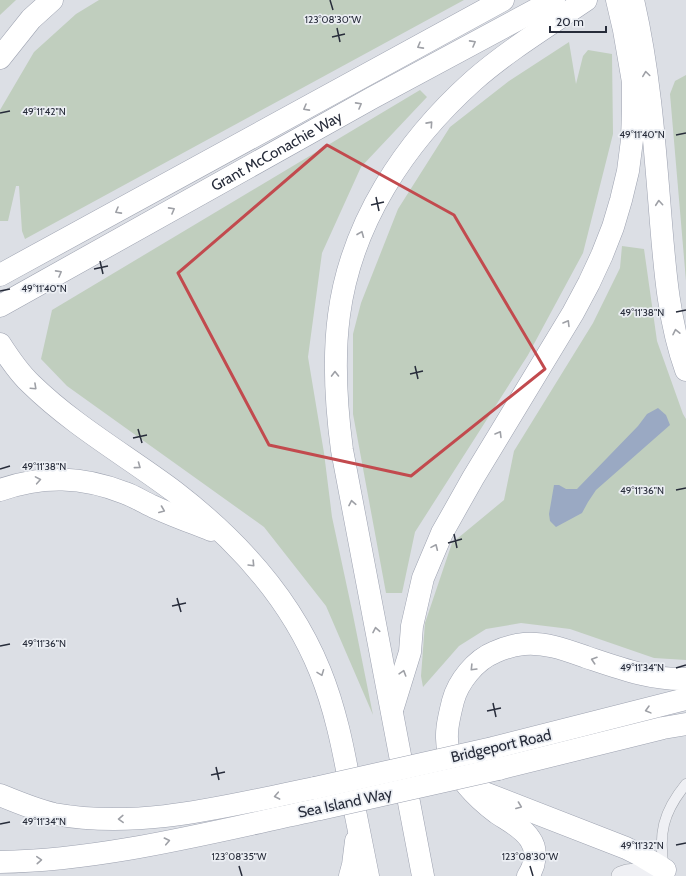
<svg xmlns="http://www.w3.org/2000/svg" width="686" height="876" font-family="Cabin,sans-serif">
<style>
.green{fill:#c0cebe}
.water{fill:#9aa9c3}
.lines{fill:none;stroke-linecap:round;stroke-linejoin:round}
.service-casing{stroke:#a2a6ae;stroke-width:11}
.minor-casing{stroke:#a2a6ae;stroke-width:20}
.primary-casing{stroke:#9da2b0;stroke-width:23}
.service{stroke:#eff0f4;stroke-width:10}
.minor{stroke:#eff0f4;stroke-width:19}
.primary{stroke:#fff;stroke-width:22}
.primary-bridge-casing{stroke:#9da2b0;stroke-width:23;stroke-linecap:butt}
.primary-bridge{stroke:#fff;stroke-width:22}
.oneway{stroke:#9ea0a6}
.marked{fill:none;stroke:#c24a4e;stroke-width:3;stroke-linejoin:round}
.ticks{fill:none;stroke:#272c3a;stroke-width:1.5}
.labels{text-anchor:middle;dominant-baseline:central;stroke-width:3.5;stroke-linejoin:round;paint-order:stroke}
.street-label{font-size:15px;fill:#272c3a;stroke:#ebeef3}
.ticks-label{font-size:10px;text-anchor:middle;fill:#272c3a;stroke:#ebeef3;stroke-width:3.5;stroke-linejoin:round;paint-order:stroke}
</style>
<rect width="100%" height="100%" fill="#dcdfe5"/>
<!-- green -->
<g class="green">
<polygon points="0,0 16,0 0,15"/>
<polygon points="99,0 464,0 25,239 22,231 19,186 16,186 8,221 0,221 0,110 34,52 76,14"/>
<polygon points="569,42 576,84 583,56 588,50 612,54 613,134 583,253 528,355 415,532 402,593 386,593 353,414 353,334 361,303 398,209 450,127 509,81"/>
<polygon points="686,75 686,281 670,94 675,81"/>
<polygon points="420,90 427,97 361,167 322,253 308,357 324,453 332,517 353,615 373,715 326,606 264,527 67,386 41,359 52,310"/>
<polygon points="622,246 644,249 657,341 683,414 686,419 686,660 654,658 570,629 521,623 486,629 459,646 423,687 421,676 425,623 452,543 504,500 514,451 593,323 620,268"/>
</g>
<!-- water -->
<polygon class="water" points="658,408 666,415 670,425 596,490 588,502 582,513 556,527 550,521 549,514 554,485 559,485 566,489 577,489 638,426 647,414"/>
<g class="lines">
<defs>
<path id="service" d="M664 869C658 834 663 812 686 784"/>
<polyline id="minor" points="621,876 627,874 665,870"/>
<g id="primary">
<path d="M633 0C650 73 655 149 661 223 665 272 669 323 686 370"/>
<polyline points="0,58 31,19 52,0"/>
<polyline points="0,275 503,0"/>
<path id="s1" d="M0 306 372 98 554 0"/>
<path d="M0 344C9 358 19 373 31 384 74 426 127 456 175 492 236 539 291 599 320 671 335 708 343 747 350 786 356 816 362 846 368 876"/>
<path d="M0 490C43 475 82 476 125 493 134 496 143 502 152 506 171 515 191 522 211 530"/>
<polyline points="393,707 410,652 412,626 423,578 442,533 473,478 573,313 589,283 602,255 613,227 621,200 628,171 632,140 633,110 633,82 624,30 617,0"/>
<polyline points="493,748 686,699"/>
<polyline points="498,769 663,728 686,724"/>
<polyline points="482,792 626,848 642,856 665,870"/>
<path d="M0 795C17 802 36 810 54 814 143 830 229 805 315 788"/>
<path d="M0 862C107 860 215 831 320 809"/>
<polyline points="350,876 353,865 356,841"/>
<path d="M423 876 342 450C336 405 333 360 339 315 351 223 405 142 473 81 507 51 548 26 586 0"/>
<path d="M528 876C535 866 538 850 530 839 522 827 509 821 497 813 477 798 456 777 449 752 444 736 449 717 453 701 458 682 475 660 495 652 504 648 514 645 524 644 545 642 566 650 586 657 619 668 651 680 686 679"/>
</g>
</defs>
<!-- service casing -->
<use href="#service" class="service-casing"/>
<!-- minor casing -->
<use href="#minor" class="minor-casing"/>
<!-- primary casing -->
<use href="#primary" class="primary-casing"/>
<!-- service -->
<use href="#service" class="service"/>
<!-- minor -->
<use href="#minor" class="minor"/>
<!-- primary -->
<use href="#primary" class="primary"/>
<defs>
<g id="primary-bridge">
<polyline points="315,788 493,748"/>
<polyline points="320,809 498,769"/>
</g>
</defs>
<!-- primary-bridge casing -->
<use href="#primary-bridge" class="primary-bridge-casing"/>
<!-- primary-bridge -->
<use href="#primary-bridge" class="primary-bridge"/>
</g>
<!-- one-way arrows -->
<defs><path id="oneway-chevron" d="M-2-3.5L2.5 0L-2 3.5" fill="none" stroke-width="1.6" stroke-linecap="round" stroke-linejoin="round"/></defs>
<g class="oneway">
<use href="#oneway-chevron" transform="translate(473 43) rotate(-29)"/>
<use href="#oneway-chevron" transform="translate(420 46) rotate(151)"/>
<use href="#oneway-chevron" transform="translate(646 74) rotate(-98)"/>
<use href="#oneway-chevron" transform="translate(359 105) rotate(-29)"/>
<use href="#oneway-chevron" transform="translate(306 108) rotate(151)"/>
<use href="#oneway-chevron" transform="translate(430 124) rotate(-48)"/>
<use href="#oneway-chevron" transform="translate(659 203) rotate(-95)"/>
<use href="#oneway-chevron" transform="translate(172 210) rotate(-29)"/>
<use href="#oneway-chevron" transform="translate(118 211) rotate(151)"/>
<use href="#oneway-chevron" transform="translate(361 234) rotate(-68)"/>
<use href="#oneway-chevron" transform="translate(59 273) rotate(-29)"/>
<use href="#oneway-chevron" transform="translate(567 323) rotate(-59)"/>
<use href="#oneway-chevron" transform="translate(676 332) rotate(-102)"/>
<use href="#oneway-chevron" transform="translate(335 374) rotate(-91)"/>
<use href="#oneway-chevron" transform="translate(34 387) rotate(43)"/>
<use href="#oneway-chevron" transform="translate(499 434) rotate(-59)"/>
<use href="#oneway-chevron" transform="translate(138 466) rotate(36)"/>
<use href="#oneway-chevron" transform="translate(38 480) rotate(-10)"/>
<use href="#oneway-chevron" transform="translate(352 503) rotate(-101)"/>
<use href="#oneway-chevron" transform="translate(162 510) rotate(22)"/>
<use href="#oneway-chevron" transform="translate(435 547) rotate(-66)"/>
<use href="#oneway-chevron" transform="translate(252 564) rotate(46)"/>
<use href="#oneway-chevron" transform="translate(376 630) rotate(-101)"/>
<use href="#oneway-chevron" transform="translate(594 660) rotate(-162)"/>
<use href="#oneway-chevron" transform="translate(473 668) rotate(134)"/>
<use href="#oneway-chevron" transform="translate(321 673) rotate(69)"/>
<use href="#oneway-chevron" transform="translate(403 673) rotate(-73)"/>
<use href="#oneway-chevron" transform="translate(648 710) rotate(165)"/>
<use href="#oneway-chevron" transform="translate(277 796) rotate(169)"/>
<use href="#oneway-chevron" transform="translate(519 806) rotate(21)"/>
<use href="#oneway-chevron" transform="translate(121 819) rotate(178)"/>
<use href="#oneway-chevron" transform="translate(167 841) rotate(-12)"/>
<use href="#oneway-chevron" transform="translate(39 860) rotate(-4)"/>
</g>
<!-- marked area -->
<path class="marked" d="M327 145 454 215 545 369 411 476 269 445 178 273Z"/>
<!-- ticks -->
<path class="ticks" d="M330 0 333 10M337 28 340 42M332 37 345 34M0 113 10 111M676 135 686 133M376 197 379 211M371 205 384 202M100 261 103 274M94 269 108 266M0 291 10 289M676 312 686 310M415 366 418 379M410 374 423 371M138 429 142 443M133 438 147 435M0 469 10 466M676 490 686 488M454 534 457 548M448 543 462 539M177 598 181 612M172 606 186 603M0 646 10 644M676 668 686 665M493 703 496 717M487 711 501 708M216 767 219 780M211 775 225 772M0 824 10 822M676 845 686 843M239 866 242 876M530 866 533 876"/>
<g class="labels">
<!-- street labels -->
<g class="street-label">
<text stroke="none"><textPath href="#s1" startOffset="317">Grant McConachie Way</textPath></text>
<text transform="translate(501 746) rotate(-13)">Bridgeport Road</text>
<text transform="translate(345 803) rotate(-12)">Sea Island Way</text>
</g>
</g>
<g class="ticks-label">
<text x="333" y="23">123°08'30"W</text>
<text x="44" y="115">49°11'42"N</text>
<text x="642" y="138">49°11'40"N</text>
<text x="44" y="292">49°11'40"N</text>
<text x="642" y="316">49°11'38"N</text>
<text x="44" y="470">49°11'38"N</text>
<text x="642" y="494">49°11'36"N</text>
<text x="44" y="647">49°11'36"N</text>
<text x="642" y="671">49°11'34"N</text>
<text x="44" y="825">49°11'34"N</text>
<text x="642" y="849">49°11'32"N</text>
<text x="239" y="860">123°08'35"W</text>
<text x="530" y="860">123°08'30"W</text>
</g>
<!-- scale -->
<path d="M550 26v6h56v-6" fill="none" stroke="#272c3a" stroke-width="2"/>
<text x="556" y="26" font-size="12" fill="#272c3a" stroke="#ebeef3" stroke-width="3" paint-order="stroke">20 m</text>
</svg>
